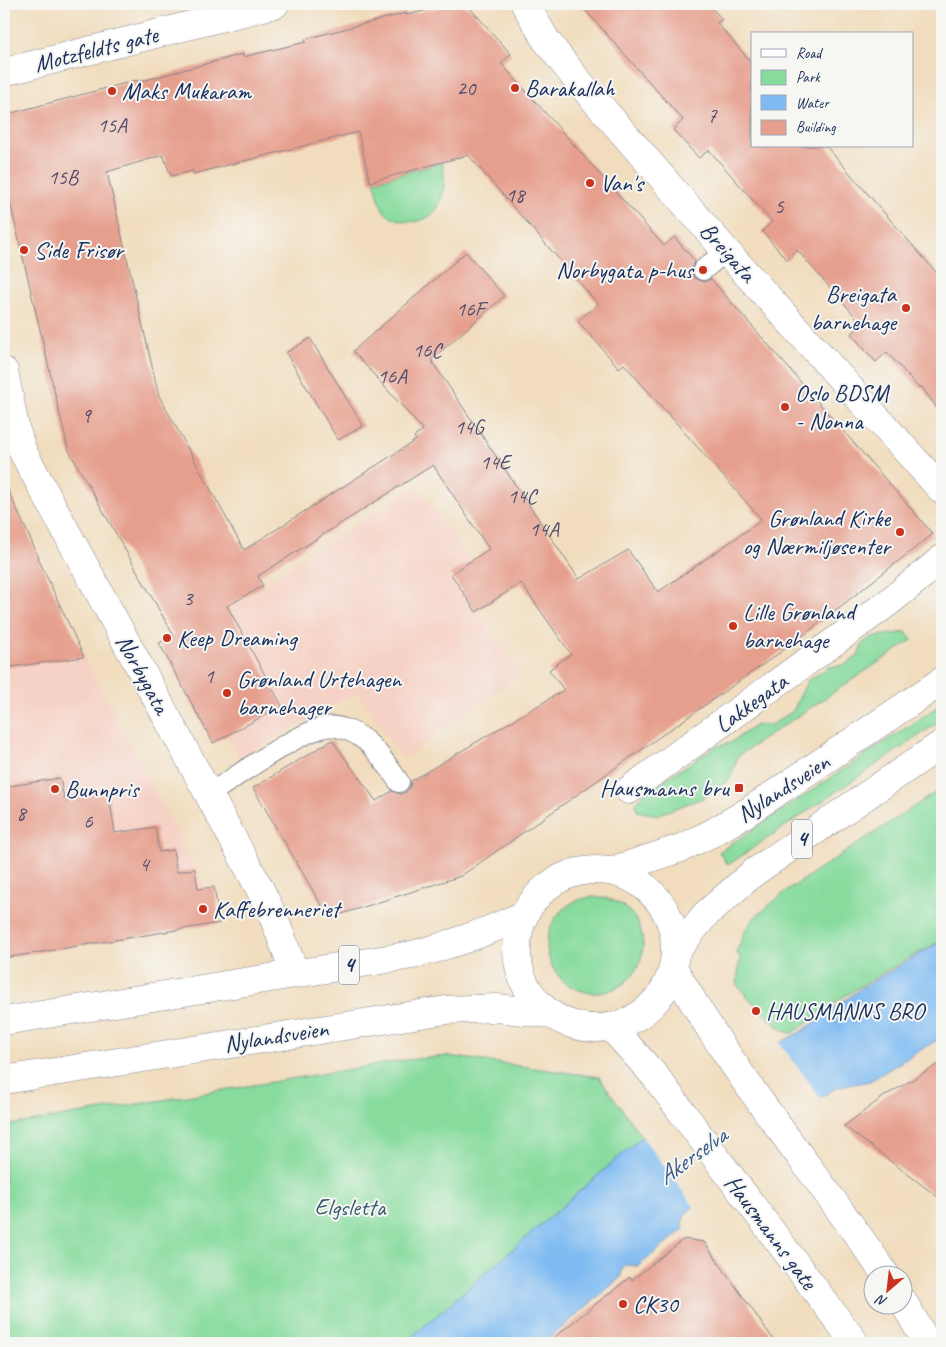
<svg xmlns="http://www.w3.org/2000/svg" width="946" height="1347" font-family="Caveat,sans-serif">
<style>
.built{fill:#f6d1c5}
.green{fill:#87db9d;stroke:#51857e}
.water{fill:#7fbbf2;stroke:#4d75a8}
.pier{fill:#f1ddbe}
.building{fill:#e69f8d;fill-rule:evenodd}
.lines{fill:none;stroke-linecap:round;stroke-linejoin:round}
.lane-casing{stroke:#86868e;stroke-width:22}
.street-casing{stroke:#86868e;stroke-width:29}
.secondary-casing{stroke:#86868e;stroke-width:29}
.primary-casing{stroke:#86868e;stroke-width:29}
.lane{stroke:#fff;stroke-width:20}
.street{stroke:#fff;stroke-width:28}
.secondary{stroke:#fff;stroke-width:28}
.primary{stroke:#fff;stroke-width:28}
.poi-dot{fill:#c8321e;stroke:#f6f6f2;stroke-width:2}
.labels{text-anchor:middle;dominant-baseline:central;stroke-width:4;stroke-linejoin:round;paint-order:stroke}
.number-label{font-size:21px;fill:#4e4b6a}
.shield{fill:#f6f6f2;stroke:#5d6b8a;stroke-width:1}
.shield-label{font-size:22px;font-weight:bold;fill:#1b2f5e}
.street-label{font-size:24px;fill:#1b2f5e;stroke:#f6f6f2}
.poi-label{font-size:24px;fill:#1b2f5e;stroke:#f6f6f2;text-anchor:start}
.park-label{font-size:24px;fill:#365a6e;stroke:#f6f6f2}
.water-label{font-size:25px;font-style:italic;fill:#39598a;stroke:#f6f6f2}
</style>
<rect width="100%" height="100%" fill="#f6f6f2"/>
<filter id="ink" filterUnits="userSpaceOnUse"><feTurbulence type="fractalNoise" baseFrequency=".02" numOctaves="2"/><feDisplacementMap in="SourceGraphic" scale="10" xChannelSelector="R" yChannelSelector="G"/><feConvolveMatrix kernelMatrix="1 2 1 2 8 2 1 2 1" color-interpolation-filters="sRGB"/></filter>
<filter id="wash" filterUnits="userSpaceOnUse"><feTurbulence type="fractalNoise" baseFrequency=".0096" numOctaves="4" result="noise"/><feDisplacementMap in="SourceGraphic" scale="20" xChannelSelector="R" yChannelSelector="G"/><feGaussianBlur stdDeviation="1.12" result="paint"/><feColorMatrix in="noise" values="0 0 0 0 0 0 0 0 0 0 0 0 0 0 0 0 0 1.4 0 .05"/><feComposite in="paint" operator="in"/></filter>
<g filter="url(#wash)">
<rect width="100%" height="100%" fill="#f1ddbe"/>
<!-- built -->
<g class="built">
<polygon points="416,486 471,561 451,575 521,674 403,759 357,692 239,758 228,736 282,706 227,606 271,585 270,580"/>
<polygon points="84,657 224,923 4,957 4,668"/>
</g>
<!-- green -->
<g class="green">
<path d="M442 163C449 191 440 227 404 221 397 220 388 217 384 211 379 203 377 189 374 181Z"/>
<polygon points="906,632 912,640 738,756 730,779 705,797 657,815 637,811 636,803 645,792 717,746 730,743 756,725 771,725 793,711 807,681 829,667 845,665 858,656 863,643 872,637"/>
<polygon points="942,704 942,720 728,865 719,852"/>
<path d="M942 788V940C902 962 862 984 824 1010 818 1014 795 1034 790 1033 778 1032 746 995 737 985L740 955 736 953 746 929 754 918 785 892Z"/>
<circle cx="595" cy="945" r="48"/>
<polygon points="448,1056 599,1077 642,1137 405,1343 4,1343 4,1126 406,1060"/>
</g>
<!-- water -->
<polygon class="water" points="942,941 942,1037 870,1081 838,1087 824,1095 686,1213 682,1222 684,1229 638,1266 626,1265 622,1268 621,1277 551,1337 550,1335 541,1343 405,1343 642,1137 781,1042 804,1030 863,987"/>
<!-- pier -->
<polygon class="pier" points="778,1041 822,1100 695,1208 641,1135"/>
<g id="blocks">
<!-- building -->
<g class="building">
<path d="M455 4 470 8 511 54 501 63 664 246 674 237 695 261 691 271 694 278 704 282 711 279 933 534 795 642 461 876 329 918 253 788 332 740 376 801 392 791 400 794 406 792 410 787 411 781 564 690 549 670 571 654 521 583 476 612 451 574 489 549 433 465 258 576 263 586 227 606 282 706 213 743 159 643 174 636 68 449 9 198 4 199V115L137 80 138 82 243 54V57L306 42 305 39 406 13V15ZM358 132 370 182 468 155 598 304 578 321 619 368 624 364 762 520 658 592 628 550 579 579 431 360 504 296 466 252 353 351 423 430 414 437 416 440 244 550 159 396 107 172 163 155 171 176 193 171V174Z"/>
<polygon points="580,4 708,4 722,19 717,23 752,63 752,146 826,146 942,279 942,415 921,386 919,388 887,352 876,362 851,334 862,324 797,250 787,260 762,231 772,222 709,150 699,158 673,130 683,120"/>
<polygon points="310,338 363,426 338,440 286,353"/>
<polygon points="4,481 39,558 38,558 84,657 4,668"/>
<polygon points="60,778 64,798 108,791 115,833 155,827 159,852 173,850 177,872 195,869 198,889 214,887 220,923 4,958 4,787"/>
<polygon points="942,1062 942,1200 844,1126 883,1097"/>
<polygon points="684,1239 704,1242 776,1343 547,1343 630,1277 632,1280"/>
</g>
</g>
</g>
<g filter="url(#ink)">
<use href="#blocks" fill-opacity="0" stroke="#86868e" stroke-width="1"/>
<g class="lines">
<defs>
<g id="lane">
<polyline points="703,270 726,251"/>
<path d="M209 794C238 776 295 733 326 727 337 725 353 731 362 738 377 749 388 767 399 782"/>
</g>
<g id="street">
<polyline points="525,4 546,40 573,75 726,251 942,490"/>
<polyline points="4,72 275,4"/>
<polyline points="4,371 15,427 23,452 260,889 273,916 295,973"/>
<polyline points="629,790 889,602 942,559"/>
</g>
<g id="secondary">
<path d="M673 967C734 1077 815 1171 885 1274"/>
<polyline points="611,1027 655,1076 855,1343"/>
<polyline points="904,1303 927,1343"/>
</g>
<g id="primary">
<circle cx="596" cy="949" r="79"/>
<polyline points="611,871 681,848 712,833 749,811 942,681"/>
<polyline points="676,951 705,915 753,873 942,744"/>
<path d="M4 1021 412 955C451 945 487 932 524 915"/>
<polyline points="4,1080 446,1010 497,1008 550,1014"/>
</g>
</defs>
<!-- lane casing -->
<use href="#lane" class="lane-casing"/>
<!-- street casing -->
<use href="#street" class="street-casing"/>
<!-- secondary casing -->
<use href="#secondary" class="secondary-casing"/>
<!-- primary casing -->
<use href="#primary" class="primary-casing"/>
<!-- lane -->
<use href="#lane" class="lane"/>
<!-- street -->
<use href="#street" class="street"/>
<!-- secondary -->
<use href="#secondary" class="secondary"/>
<!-- primary -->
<use href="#primary" class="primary"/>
</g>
</g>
<!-- markers -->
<g class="poi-dot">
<circle cx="515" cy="88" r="5"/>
<circle cx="112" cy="91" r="5"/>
<circle cx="590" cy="183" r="5"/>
<circle cx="24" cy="250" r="5"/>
<circle cx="703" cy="270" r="5"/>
<circle cx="906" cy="308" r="5"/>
<circle cx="785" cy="407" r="5"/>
<circle cx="900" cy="532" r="5"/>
<circle cx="733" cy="626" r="5"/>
<circle cx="167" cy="638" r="5"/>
<circle cx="227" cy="693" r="5"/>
<rect x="734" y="783" width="10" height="10" rx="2.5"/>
<circle cx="55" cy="789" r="5"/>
<circle cx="203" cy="909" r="5"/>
<circle cx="756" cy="1011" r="5"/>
<circle cx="623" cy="1304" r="5"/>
</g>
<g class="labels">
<!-- number labels -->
<g class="number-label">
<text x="466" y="88">20</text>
<text x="712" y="115">7</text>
<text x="112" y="125">15A</text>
<text x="63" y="177">15B</text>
<text x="515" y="195">18</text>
<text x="779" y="206">5</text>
<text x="470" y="309">16F</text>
<text x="427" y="350">16C</text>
<text x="392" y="376">16A</text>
<text x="86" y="415">9</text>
<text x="469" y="427">14G</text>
<text x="495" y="462">14E</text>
<text x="522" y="496">14C</text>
<text x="544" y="529">14A</text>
<text x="188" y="598">3</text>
<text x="209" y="676">1</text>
<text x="21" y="813">8</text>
<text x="88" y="821">6</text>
<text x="144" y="864">4</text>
</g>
<!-- shield labels -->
<g class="shield">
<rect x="792" y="819.5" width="20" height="39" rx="4"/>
<rect x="339" y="945.5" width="20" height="39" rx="4"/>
</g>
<g class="shield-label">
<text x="802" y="839">4</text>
<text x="349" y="965">4</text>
</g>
<!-- street labels -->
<g class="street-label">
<text transform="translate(96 49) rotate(-14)">Motzfeldts gate</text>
<text transform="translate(728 252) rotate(48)">Breigata</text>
<text transform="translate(143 674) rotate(61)">Norbygata</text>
<text transform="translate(751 703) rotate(-36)">Lakkegata</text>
<text transform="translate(783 788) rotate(-33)">Nylandsveien</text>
<text transform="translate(276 1036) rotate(-9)">Nylandsveien</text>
<text transform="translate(771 1232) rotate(53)">Hausmanns gate</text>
</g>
<!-- poi labels -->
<g class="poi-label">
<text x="525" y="88">Barakallah</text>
<text x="122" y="91">Maks Mukaram</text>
<text x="600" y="183">Van's</text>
<text x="34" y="250">Side Frisør</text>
<text x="693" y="270" text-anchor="end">Norbygata p-hus</text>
<text x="896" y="294" text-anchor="end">Breigata<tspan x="896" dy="28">barnehage</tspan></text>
<text x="795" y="393">Oslo BDSM<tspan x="795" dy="28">- Nonna</tspan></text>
<text x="890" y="518" text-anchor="end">Grønland Kirke<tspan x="890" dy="28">og Nærmiljøsenter</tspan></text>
<text x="743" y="612">Lille Grønland<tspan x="743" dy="28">barnehage</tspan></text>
<text x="177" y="638">Keep Dreaming</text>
<text x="237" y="679">Grønland Urtehagen<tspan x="237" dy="28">barnehager</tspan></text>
<text x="729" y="788" text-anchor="end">Hausmanns bru</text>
<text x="65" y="789">Bunnpris</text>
<text x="213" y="909">Kaffebrenneriet</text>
<text x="766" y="1011">HAUSMANNS BRO</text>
<text x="633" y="1304">CK30</text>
</g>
<!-- park labels -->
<g class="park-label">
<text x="350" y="1207">Elgsletta</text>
</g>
<!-- water labels -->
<g class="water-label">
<text transform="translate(692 1156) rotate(-36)">Akerselva</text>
</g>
</g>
<!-- margin -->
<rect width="946" height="1347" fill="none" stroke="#f6f6f2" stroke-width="20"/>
<!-- legend -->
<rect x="751" y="32" width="162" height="115" fill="#f6f6f2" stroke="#9ea6b7"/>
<rect x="761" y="49" width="25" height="8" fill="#ffffff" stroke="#9ea6b7"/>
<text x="796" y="58" font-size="15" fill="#1b2f5e">Road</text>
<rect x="761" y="70" width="25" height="15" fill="#87db9d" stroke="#9ea6b7"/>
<text x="796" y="82" font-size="15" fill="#1b2f5e">Park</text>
<rect x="761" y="95" width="25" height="15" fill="#7fbbf2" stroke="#9ea6b7"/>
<text x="796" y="108" font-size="15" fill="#1b2f5e">Water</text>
<rect x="761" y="120" width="25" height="15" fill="#e69f8d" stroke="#9ea6b7"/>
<text x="796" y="132" font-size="15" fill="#1b2f5e">Building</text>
<!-- north arrow -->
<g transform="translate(888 1290) rotate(208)"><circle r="24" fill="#f6f6f2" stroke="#9ea6b7"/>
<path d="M0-4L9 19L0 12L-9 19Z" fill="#c8321e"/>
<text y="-8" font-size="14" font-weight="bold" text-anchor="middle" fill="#1b2f5e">N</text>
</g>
</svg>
